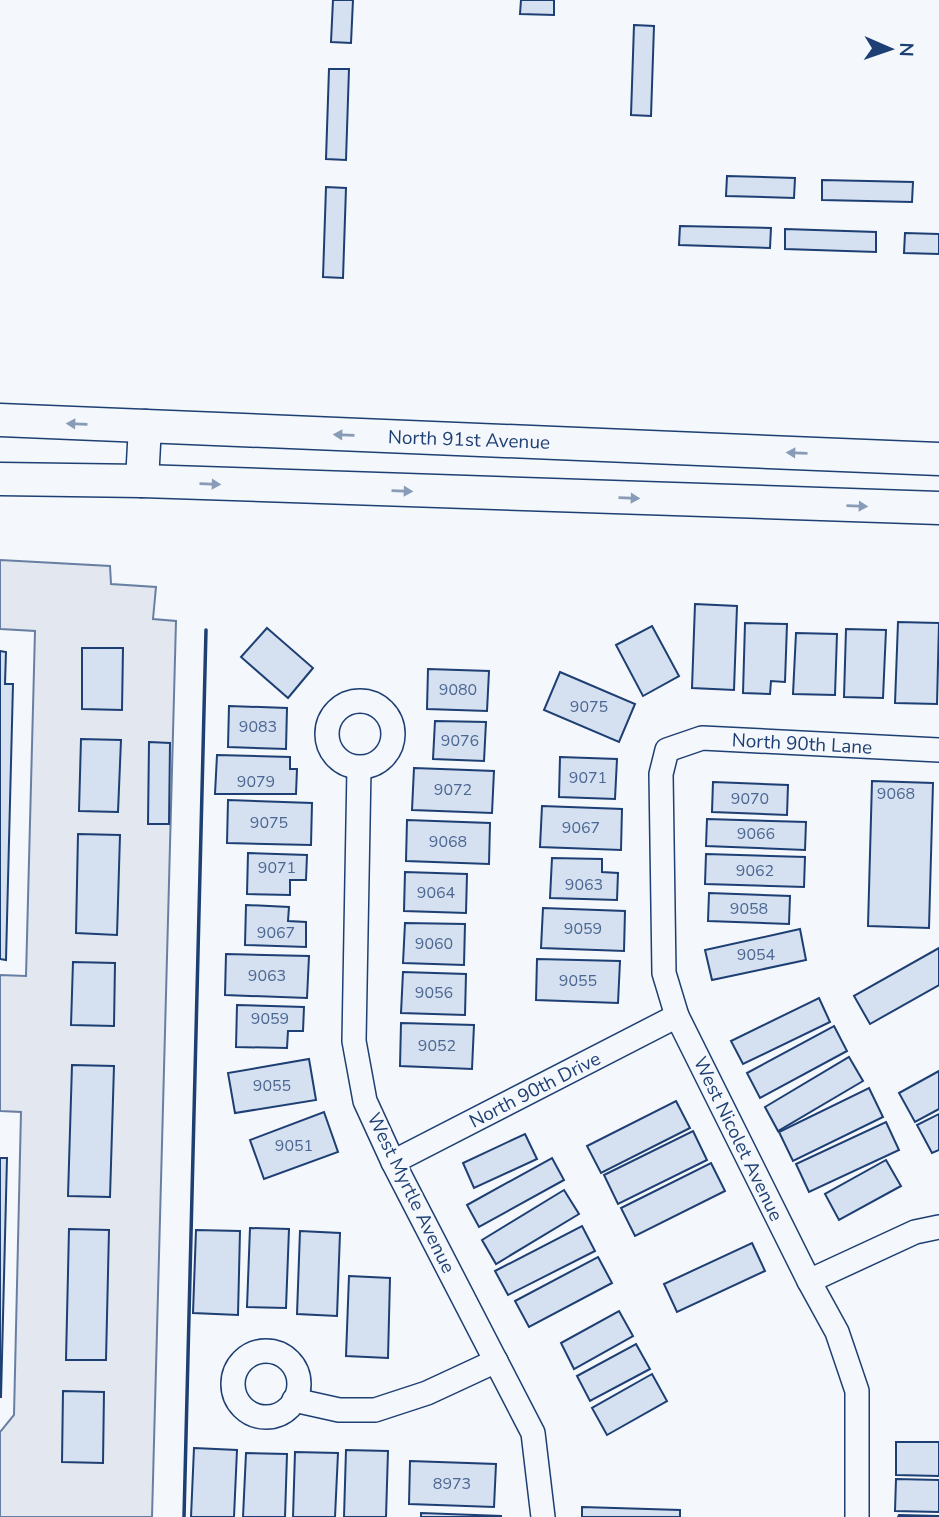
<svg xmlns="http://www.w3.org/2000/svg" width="939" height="1517" font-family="'Nunito Sans',sans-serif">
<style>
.parking{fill:#e3e8f0;stroke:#687fa3;stroke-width:2}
.building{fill:#d5e0f0;stroke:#1d3f73;stroke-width:2}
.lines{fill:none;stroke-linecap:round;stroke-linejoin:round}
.minor-casing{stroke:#1d3f73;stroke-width:26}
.secondary-casing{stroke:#1d3f73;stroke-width:35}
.minor{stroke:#f4f7fb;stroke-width:23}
.secondary{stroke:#f4f7fb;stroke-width:32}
.wall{stroke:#1d3f73;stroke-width:3.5}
.oneway{fill:#889bb7}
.labels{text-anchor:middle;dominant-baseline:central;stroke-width:5;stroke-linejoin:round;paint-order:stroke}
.number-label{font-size:16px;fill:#4b6792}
.street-label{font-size:19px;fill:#1d3f73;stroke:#f4f7fb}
</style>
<rect width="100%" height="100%" fill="#f4f7fb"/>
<!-- parking -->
<polygon class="parking" points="0,560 110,566 111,584 156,587 153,619 176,621 152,1517 0,1517 0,1432 14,1415 21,1112 0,1111 0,975 26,976 35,631 0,629"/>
<!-- building -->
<g class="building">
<polygon points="333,0 353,0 351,43 331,42"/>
<polygon points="521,0 554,0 554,15 520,14"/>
<polygon points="634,25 654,26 651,116 631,115"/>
<polygon points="329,69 349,69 346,160 326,159"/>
<polygon points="727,176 795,178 794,198 726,196"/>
<polygon points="822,180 913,182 912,202 822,200"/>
<polygon points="326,187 346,188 343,278 323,277"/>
<polygon points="680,226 771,228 770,248 679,245"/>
<polygon points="785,229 876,232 876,252 785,249"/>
<polygon points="905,233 939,234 939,254 904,253"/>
<polygon points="695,604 737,606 734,690 692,688"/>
<polygon points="898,622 939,623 937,704 895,703"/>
<polygon points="745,623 787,624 785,682 771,681 770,694 743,693"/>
<polygon points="652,626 679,676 643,696 616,645"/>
<polygon points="267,628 313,668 288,698 241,657"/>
<polygon points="846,629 886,630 883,698 844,697"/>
<polygon points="796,633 837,634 835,695 793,694"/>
<polygon points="82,648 123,648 122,710 82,709"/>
<polygon points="0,651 6,652 5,684 13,684 6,960 0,959"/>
<polygon points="428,669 489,671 487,711 427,709"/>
<polygon points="560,672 635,704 619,742 544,710"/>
<polygon points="229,706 287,708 286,749 228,747"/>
<polygon points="435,721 486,722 484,761 433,759"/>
<polygon points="81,739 121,740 118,812 79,811"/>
<polygon points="149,742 170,743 169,824 148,824"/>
<polygon points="217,755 290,757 290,769 297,769 296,794 215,794"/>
<polygon points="560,757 617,759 615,799 559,797"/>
<polygon points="414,768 494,771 492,813 412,810"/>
<polygon points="872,781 933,783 929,928 868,926"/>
<polygon points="713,782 788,785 787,815 712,812"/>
<polygon points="228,800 312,803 311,845 227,843"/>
<polygon points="542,806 622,809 621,850 540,847"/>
<polygon points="707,819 806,822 805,850 706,846"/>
<polygon points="407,820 490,823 489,864 406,861"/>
<polygon points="78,834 120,835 117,935 76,933"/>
<polygon points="248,853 307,855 306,880 290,880 290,895 247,894"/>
<polygon points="706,854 805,857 804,887 705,884"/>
<polygon points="552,858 602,859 602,872 618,873 617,900 550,898"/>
<polygon points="405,872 467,874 466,913 404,911"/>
<polygon points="709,893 790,896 789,924 708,921"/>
<polygon points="246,905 289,907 288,921 306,922 306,947 245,945"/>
<polygon points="543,908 625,911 624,951 541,948"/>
<polygon points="405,923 465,924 464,965 403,963"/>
<polygon points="800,929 806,960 712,980 705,950"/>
<polygon points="939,948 939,985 870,1024 854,996"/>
<polygon points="226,954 309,956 307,998 225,995"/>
<polygon points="537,959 620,961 618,1003 536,1000"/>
<polygon points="73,962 115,963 114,1026 71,1025"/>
<polygon points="403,972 466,974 465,1015 401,1013"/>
<polygon points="819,998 830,1022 743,1064 731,1041"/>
<polygon points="237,1005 304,1007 303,1031 288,1031 287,1048 236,1047"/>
<polygon points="401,1023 474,1025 472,1069 400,1066"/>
<polygon points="834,1026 847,1051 760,1098 747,1073"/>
<polygon points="849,1057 863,1081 778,1131 765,1107"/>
<polygon points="309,1059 316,1100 235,1113 228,1073"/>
<polygon points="72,1065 114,1066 110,1197 68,1196"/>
<polygon points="939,1071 939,1109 915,1122 899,1093"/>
<polygon points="869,1088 883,1117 793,1161 779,1132"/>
<polygon points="676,1101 690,1128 601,1173 587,1146"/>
<polygon points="324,1112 338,1152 264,1179 250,1140"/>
<polygon points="939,1114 939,1150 932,1153 917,1125"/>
<polygon points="886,1122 899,1150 809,1192 796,1164"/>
<polygon points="693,1131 707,1160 618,1204 604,1175"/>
<polygon points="525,1134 537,1159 474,1188 463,1163"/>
<polygon points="0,1158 7,1158 1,1397 0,1397"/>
<polygon points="552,1158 564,1180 479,1227 467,1205"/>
<polygon points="886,1160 901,1186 839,1220 825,1194"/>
<polygon points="711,1163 725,1191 635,1236 621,1208"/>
<polygon points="564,1190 579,1214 496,1264 482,1240"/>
<polygon points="582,1226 595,1251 508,1295 495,1271"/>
<polygon points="250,1228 289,1229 286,1308 247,1307"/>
<polygon points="69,1229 109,1230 106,1360 66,1360"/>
<polygon points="196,1230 240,1231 238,1315 193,1313"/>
<polygon points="300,1231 340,1233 337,1316 297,1314"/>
<polygon points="752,1243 765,1271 677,1312 664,1284"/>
<polygon points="598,1257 612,1283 529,1327 515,1301"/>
<polygon points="349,1276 390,1278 388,1358 346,1356"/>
<polygon points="619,1311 633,1336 574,1369 561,1343"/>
<polygon points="636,1344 650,1369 590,1401 577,1376"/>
<polygon points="652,1374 667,1401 607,1435 592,1408"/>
<polygon points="63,1391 104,1392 103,1463 62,1462"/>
<polygon points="896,1442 939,1442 939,1476 896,1475"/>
<polygon points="194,1448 237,1450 234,1517 191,1517"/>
<polygon points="346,1450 388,1451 386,1517 344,1517"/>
<polygon points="295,1452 338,1453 335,1517 293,1517"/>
<polygon points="246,1453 287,1454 285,1517 243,1517"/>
<polygon points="410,1461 496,1464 494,1507 409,1504"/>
<polygon points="896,1479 939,1480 939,1512 895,1511"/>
<polygon points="582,1507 680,1510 680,1517 582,1517"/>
<polygon points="421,1513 501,1516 501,1517 421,1517"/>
<polygon points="899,1515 939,1516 939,1517 898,1517"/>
</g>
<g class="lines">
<defs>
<g id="minor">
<circle cx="360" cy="734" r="33"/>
<polyline points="359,768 354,1041 365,1101 393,1162 533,1433 543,1517"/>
<polyline points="393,1162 677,1016"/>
<polyline points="809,1281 915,1232 939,1227"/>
<circle cx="266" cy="1384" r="33"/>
<polyline points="294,1400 339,1410 375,1410 427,1393 496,1361"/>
<polyline points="857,1517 857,1391 837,1332 809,1281 677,1016 664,973 661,774 667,750 702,738 939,750"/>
</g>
<g id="secondary">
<polyline points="0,420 939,459"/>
<polyline points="0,479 142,481 939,508"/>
<polyline points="142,481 145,426"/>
</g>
</defs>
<!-- minor casing -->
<use href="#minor" class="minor-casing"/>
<!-- secondary casing -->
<use href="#secondary" class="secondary-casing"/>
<!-- minor -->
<use href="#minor" class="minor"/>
<!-- secondary -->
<use href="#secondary" class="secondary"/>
<!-- wall -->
<polyline class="wall" points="184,1517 206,630"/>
</g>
<!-- one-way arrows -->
<defs><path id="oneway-solid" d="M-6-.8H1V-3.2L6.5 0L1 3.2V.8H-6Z" transform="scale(1.75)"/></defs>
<g class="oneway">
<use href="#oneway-solid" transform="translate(77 424) rotate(-178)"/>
<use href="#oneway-solid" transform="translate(344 435) rotate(-178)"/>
<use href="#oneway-solid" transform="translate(797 453) rotate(-178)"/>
<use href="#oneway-solid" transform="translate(210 484) rotate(2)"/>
<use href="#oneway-solid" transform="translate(402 491) rotate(2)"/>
<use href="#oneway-solid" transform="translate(629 498) rotate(2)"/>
<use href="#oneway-solid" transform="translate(857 506) rotate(2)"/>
</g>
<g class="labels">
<!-- number labels -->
<g class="number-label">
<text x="458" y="690">9080</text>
<text x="589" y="707">9075</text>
<text x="258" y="727">9083</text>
<text x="460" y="741">9076</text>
<text x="588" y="778">9071</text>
<text x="256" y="782">9079</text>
<text x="453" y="790">9072</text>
<text x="896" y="794">9068</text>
<text x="750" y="799">9070</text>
<text x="269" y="823">9075</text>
<text x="581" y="828">9067</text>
<text x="756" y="834">9066</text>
<text x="448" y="842">9068</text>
<text x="277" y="868">9071</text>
<text x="755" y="871">9062</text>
<text x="584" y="885">9063</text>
<text x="436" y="893">9064</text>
<text x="749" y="909">9058</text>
<text x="583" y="929">9059</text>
<text x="276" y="933">9067</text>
<text x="434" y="944">9060</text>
<text x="756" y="955">9054</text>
<text x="267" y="976">9063</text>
<text x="578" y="981">9055</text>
<text x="434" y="993">9056</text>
<text x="270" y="1019">9059</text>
<text x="437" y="1046">9052</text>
<text x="272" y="1086">9055</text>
<text x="294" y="1146">9051</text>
<text x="452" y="1484">8973</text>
</g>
<!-- street labels -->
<g class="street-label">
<text transform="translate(469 440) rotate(2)">North 91st Avenue</text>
<text transform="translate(802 744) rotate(3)">North 90th Lane</text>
<text transform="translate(535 1090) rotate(-27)">North 90th Drive</text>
<text transform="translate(738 1139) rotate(64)">West Nicolet Avenue</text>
<text transform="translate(411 1193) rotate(64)">West Myrtle Avenue</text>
</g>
</g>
<!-- north arrow -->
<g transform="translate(890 49) rotate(92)" stroke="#f4f7fb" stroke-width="5" paint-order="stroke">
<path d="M0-5L12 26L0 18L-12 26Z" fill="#1d3f73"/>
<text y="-10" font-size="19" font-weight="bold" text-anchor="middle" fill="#1d3f73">N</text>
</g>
</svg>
